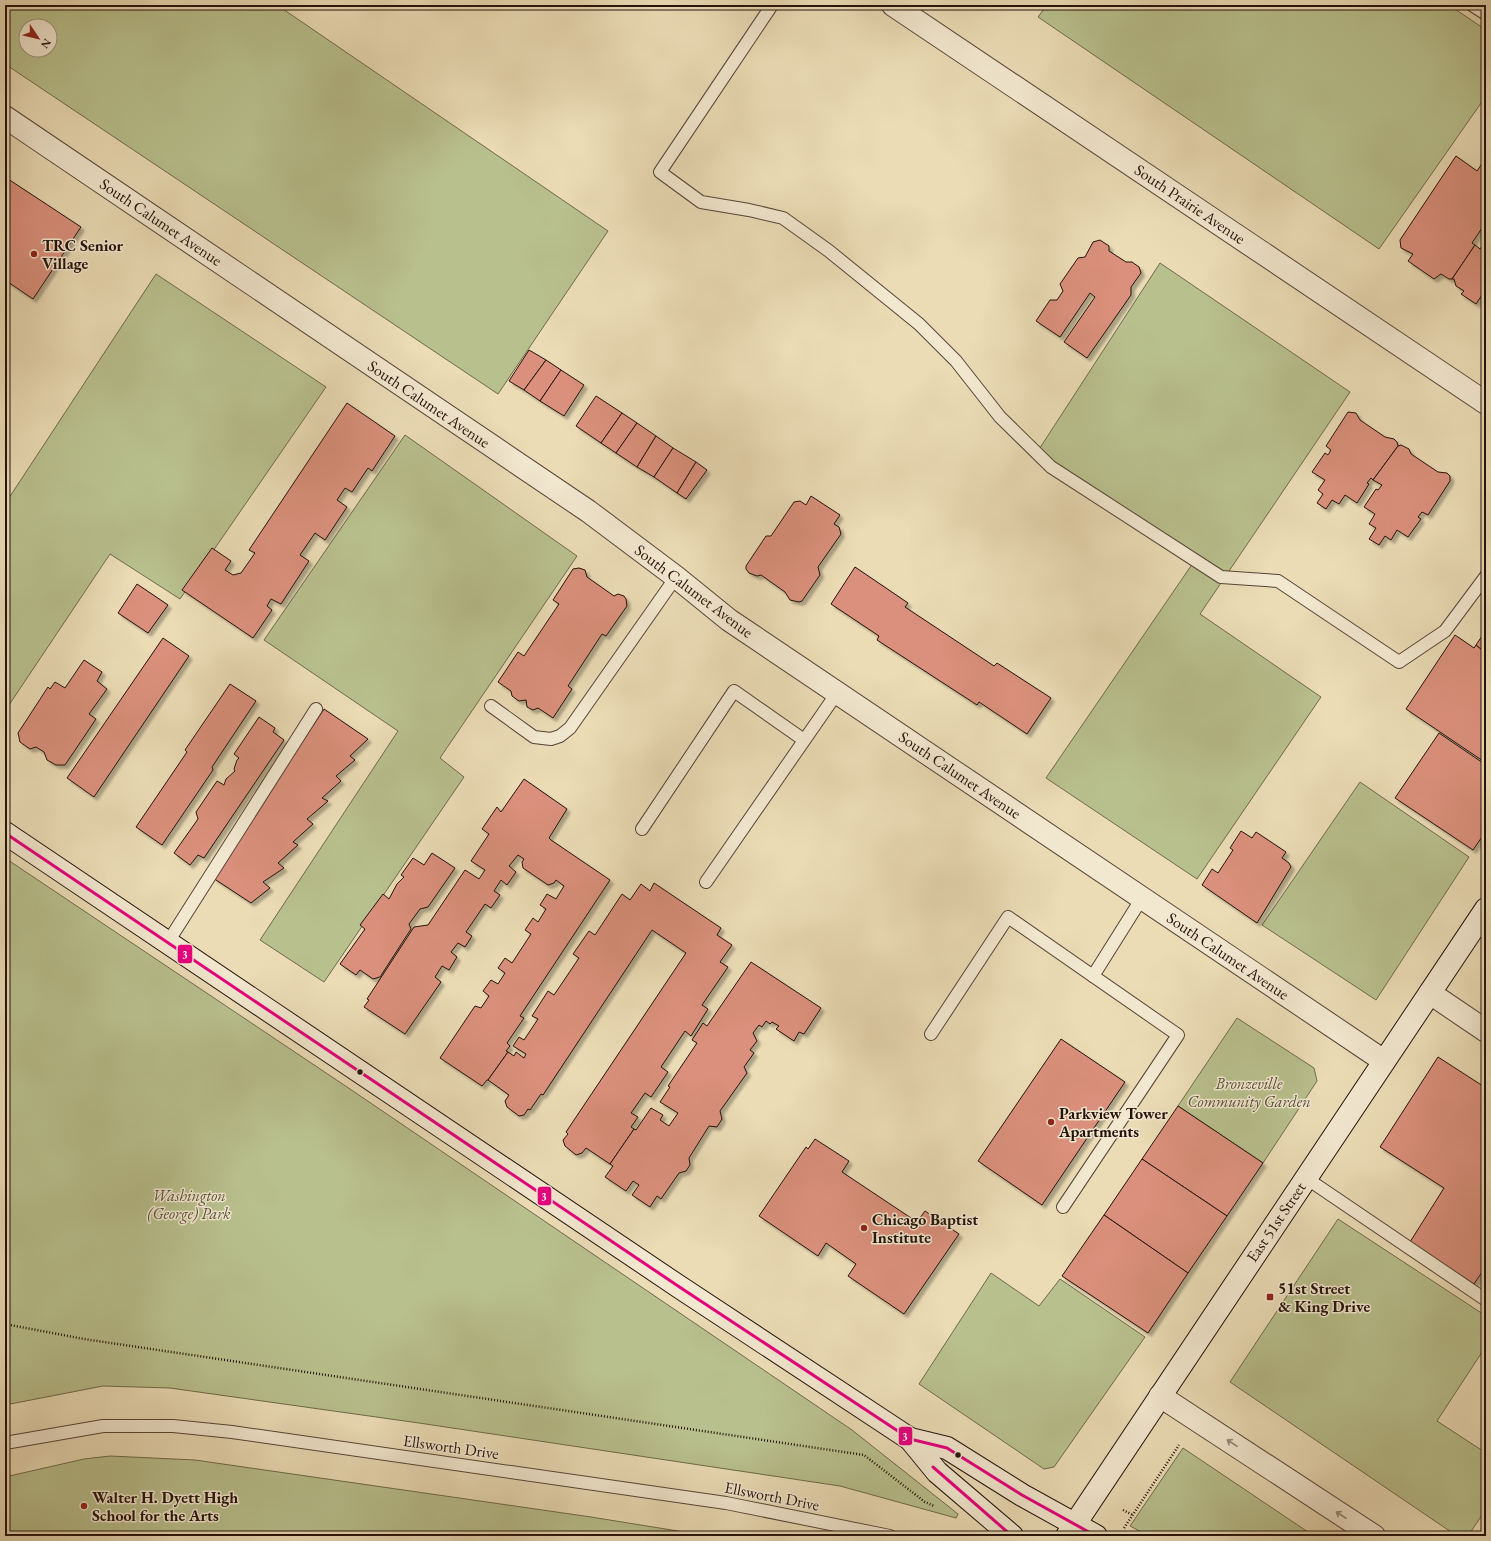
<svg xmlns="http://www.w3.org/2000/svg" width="1491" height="1541" font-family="'EB Garamond',serif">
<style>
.green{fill:#b8c08d;stroke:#6e694c;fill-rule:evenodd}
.building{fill:#da907c;stroke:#25120b;filter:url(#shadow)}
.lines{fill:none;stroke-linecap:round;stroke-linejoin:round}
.lane-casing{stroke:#564436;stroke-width:14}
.street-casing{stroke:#564436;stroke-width:24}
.secondary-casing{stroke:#25120b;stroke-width:24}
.path{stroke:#25120b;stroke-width:2.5;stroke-dasharray:1 2;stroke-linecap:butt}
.lane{stroke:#f2e8d0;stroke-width:12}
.street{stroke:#f2e8d0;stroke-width:22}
.secondary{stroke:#f2e8d0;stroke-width:22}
.bus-1-casing{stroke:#f2e8d0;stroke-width:6}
.bus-1{stroke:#e5007d;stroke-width:3}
.oneway{stroke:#968877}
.poi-dot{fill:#8f2418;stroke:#f2e8d0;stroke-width:1.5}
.bus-dot{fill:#25120b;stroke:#f2e8d0;stroke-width:1.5}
.labels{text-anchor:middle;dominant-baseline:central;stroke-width:3;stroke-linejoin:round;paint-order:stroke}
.street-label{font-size:16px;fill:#25120b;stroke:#f2e8d0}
.poi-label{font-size:16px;font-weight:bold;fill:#25120b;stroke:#f2e8d0;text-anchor:start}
.park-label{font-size:16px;font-style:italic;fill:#584f38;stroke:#f2e8d0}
.line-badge{stroke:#f2e8d0;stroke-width:1.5}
.badge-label{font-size:11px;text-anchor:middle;font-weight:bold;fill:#fff}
</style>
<defs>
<filter id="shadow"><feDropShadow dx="3.5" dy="3.5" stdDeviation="1" flood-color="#0004"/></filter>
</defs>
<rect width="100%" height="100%" fill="#ebdcb6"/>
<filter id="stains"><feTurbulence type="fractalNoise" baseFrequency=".005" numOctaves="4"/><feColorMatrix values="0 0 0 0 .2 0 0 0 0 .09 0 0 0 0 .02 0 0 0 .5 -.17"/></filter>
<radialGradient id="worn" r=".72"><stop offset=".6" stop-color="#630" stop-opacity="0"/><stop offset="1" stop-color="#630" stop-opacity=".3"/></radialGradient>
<!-- green -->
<g class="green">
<path d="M5 5H277L608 231 498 394 5 64ZM26 26H50V50H26Z"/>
<polygon points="1047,5 1449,5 1486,30 1486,96 1379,249 1038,17"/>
<polygon points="1160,263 1350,392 1200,614 1321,697 1197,879 1046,778 1195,560 1034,457"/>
<polygon points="156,274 326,387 180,599 110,554 5,711 5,504"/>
<polygon points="405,435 577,556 440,758 464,777 324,982 260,940 398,731 264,640"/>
<polygon points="1360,782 1469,857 1376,1000 1262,925"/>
<polygon points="5,858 350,1089 852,1430 958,1514 956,1518 840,1486 419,1423 170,1388 103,1386 5,1405"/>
<polygon points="1237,1018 1314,1068 1317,1081 1263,1163 1178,1106"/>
<polygon points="1338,1219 1486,1316 1486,1346 1437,1421 1486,1453 1486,1509 1468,1536 1457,1536 1230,1382"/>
<polygon points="991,1273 1039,1306 1060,1279 1145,1337 1054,1467 1044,1469 919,1384"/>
<polygon points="1183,1448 1314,1536 1149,1536 1130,1526"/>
<polygon points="110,1456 195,1460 591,1517 709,1536 5,1536 5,1477 84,1459"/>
</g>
<!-- building -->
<g class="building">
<polygon points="1456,156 1477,171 1483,162 1486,164 1486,222 1472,243 1475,245 1452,279 1449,279 1441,274 1434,279 1408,261 1413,254 1401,248 1400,240"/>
<polygon points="5,177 81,227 33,299 5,280"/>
<polygon points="1100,240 1109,246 1109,251 1126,262 1132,262 1139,267 1141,273 1131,287 1131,295 1087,358 1064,342 1095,297 1090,293 1060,337 1036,321 1050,300 1057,300 1063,291 1060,284 1078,258 1085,257 1093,242"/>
<polygon points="1486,240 1486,289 1476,304 1461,294 1464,291 1456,286 1454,279 1452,279 1475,245 1480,249"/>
<polygon points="529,350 546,360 524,390 509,381"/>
<polygon points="546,360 561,370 540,401 524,390"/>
<polygon points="561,370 584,385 564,416 540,401"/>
<polygon points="596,396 622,413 601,443 576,426"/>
<polygon points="347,403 395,436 372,471 368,468 352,492 345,488 337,500 347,507 325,540 315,533 300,555 309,561 281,604 271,599 267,606 272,610 253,638 182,590 212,548 231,561 225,570 233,575 241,573 255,553 249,550"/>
<polygon points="1348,412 1356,413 1360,420 1385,437 1394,439 1397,442 1398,446 1373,480 1371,478 1367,483 1369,484 1357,503 1345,495 1339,504 1332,500 1326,509 1317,503 1323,494 1318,490 1325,480 1312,472 1325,453 1328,455 1331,450 1326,446"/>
<polygon points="622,413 637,423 616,453 601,443"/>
<polygon points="637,423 656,436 637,467 616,453"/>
<polygon points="656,436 673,448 654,477 637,467"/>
<polygon points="1401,445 1409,449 1411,454 1438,472 1447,473 1450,476 1450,481 1428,515 1422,512 1418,517 1421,519 1408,537 1397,530 1391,540 1385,536 1379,545 1369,539 1376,528 1369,524 1375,514 1364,507 1376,489 1378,490 1382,485 1373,480 1398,446"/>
<polygon points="673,448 696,462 677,493 654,477"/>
<polygon points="696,462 707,470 686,499 677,493"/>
<polygon points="811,496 840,515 834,524 839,527 841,534 818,567 820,575 802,601 799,602 790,600 785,592 761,575 757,576 749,573 746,569 746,566 766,536 771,536 794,502 800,501 806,505"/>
<polygon points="855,567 908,603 905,607 994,666 997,663 1051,698 1027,734 979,702 977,705 877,640 879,636 831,604"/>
<polygon points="579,568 585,570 587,577 614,596 618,594 624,596 626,599 627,606 606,636 602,634 568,686 572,689 553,718 538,708 533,710 527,707 526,700 519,701 512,696 511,691 498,682 518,652 524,656 559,604 553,600 573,569"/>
<polygon points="137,584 168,605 148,633 118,613"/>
<polygon points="1455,635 1474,648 1476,645 1486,653 1486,763 1406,709"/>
<polygon points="1482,636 1486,638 1486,653 1476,645"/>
<polygon points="163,638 189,656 94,797 67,778"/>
<polygon points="84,660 102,672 97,681 107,689 89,714 96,719 65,765 56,765 47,760 44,752 36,747 30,749 20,742 18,733 48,687 50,689 55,682 65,688"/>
<polygon points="230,684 256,701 212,767 213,770 162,845 136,827 187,752 185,750"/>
<polygon points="324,709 368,739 350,756 355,760 336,776 341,781 322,798 328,801 307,819 313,824 293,842 298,845 278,863 284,868 263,882 270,888 251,903 213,878"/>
<polygon points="259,717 275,728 273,732 284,740 204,858 198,855 190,865 174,853 198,819 196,812 217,781 224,785 226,779 235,771 234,769 237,760 239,758 234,754"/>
<polygon points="1439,733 1486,765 1486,831 1473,850 1395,798"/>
<polygon points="524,779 567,809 549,838 551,840 610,880 520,1016 524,1018 507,1043 510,1046 506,1051 508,1052 488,1080 487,1080 482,1086 440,1058 475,1006 481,1008 489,996 483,991 491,980 498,984 505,973 498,968 505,958 512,963 531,934 525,930 533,918 538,922 546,909 540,905 547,894 556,899 564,886 556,880 554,883 548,885 523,868 522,862 524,859 518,855 509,866 516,872 507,885 501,880 494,891 500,895 491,908 485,904 466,932 472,936 465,947 458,943 451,952 457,957 449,970 442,966 435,977 441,982 405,1034 364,1007 369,1000 367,999 414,927 428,925 465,870 479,879 485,870 471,861 489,834 482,829 497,807 501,812"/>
<polygon points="1241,831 1252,838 1256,832 1286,852 1282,858 1289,863 1291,867 1257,923 1202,885 1212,869 1218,873 1233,850 1230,848"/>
<polygon points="432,853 455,868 428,907 420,909 409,924 411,929 380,977 373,979 360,970 356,975 340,964 365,929 360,925 383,894 389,899 397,884 404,877 401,875 413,858 424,865"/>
<polygon points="654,883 721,928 717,935 732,945 720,962 728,967 702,1005 708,1009 691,1036 685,1031 661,1067 668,1072 651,1097 645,1093 631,1113 638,1117 631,1127 634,1129 610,1164 586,1148 582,1153 576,1155 565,1146 563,1140 568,1134 566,1132 686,953 652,930 543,1095 541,1094 530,1110 528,1109 524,1115 519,1116 507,1107 505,1101 509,1095 488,1080 508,1052 514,1056 516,1052 524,1058 526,1054 513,1046 519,1037 524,1040 538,1019 532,1016 548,991 554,995 579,958 573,954 589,931 595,935 622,894 630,900 641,884 650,891"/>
<polygon points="751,962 821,1008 804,1034 799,1032 794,1041 776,1029 779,1026 772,1022 770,1024 766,1021 762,1027 759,1025 753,1033 757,1041 750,1050 754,1053 744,1067 747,1073 720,1111 722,1119 717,1127 709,1126 689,1158 690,1165 686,1171 679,1173 661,1199 657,1196 650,1207 632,1195 639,1185 633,1181 626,1191 605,1177 613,1166 610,1164 634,1129 636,1130 651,1108 663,1115 660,1120 669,1126 678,1113 660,1102 670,1087 668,1086 697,1043 692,1040 703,1023 707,1026"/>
<polygon points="1061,1039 1125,1082 1042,1205 978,1161"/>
<polygon points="1438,1057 1486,1088 1486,1266 1474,1284 1410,1242 1444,1188 1380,1147"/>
<polygon points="1178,1106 1263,1163 1227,1216 1142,1159"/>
<polygon points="815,1139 849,1161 842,1172 917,1222 925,1211 959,1234 904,1314 848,1276 856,1264 826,1243 818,1256 759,1216 806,1147 808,1149"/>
<polygon points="1142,1159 1227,1216 1188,1273 1104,1215"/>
<polygon points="1104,1215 1188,1273 1148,1333 1062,1276"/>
</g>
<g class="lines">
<defs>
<g id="lane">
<polyline points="772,5 660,172 701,202 749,210 783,218 829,251 919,324 956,361 1000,417 1051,467 1221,577 1278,581 1399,662 1445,631 1486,576"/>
<polyline points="1472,5 1486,14"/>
<polyline points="491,706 534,737 551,739 560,736 570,728 676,577"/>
<polyline points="642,829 734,691 804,740"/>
<polyline points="706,882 837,693"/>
<polyline points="168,942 316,709"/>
<polyline points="1093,976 1142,898"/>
<polyline points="931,1034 1008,917 1178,1035 1063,1207"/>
<polyline points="1306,1178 1486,1300"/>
<polyline points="5,1443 103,1426 173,1426 232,1432 726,1503 890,1536"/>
</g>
<g id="street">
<polyline points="893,5 1486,403"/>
<polyline points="5,117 588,511 676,577 729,620 1384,1061"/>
<polyline points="1430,993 1486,1031"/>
<polyline points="1160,1396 1374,1536"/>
</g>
<g id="secondary">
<polyline points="5,833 681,1288 910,1439 937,1472 1012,1536"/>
<polyline points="910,1439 947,1448 1022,1495 1096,1536"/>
<polyline points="1067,1536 1486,909"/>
</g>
</defs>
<!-- lane casing -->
<use href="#lane" class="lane-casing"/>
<!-- street casing -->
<use href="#street" class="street-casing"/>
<!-- secondary casing -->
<use href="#secondary" class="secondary-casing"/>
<!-- path -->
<g class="path">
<polyline points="5,1324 84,1339 864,1455 925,1502 934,1506"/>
<polyline points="1123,1510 1133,1515"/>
<polyline points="1124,1528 1179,1445"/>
</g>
<!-- lane -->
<use href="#lane" class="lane"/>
<!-- street -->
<use href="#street" class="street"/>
<!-- secondary -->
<use href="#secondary" class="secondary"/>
<defs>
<g id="bus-1">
<polyline points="5,833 681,1288 910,1439 947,1448 1022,1495 1096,1536"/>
<polyline points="933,1467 1012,1536"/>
</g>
</defs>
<!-- bus-1 casing -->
<use href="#bus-1" class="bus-1-casing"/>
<!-- bus-1 -->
<use href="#bus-1" class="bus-1"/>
</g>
<!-- one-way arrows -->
<defs><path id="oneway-shaft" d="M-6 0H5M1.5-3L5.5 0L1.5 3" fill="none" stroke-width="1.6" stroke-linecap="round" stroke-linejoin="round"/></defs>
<g class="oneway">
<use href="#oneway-shaft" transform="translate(1232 1443) rotate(-147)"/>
<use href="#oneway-shaft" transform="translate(1341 1515) rotate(-147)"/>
</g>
<!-- markers -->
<g class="poi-dot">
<circle cx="34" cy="254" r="4"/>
<circle cx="1051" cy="1122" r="4"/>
<circle cx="864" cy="1228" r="4"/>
<rect x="1266" y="1293" width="8" height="8" rx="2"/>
<circle cx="84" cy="1506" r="4"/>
</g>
<g class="bus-dot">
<circle cx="360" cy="1072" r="3.5"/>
<circle cx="958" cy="1455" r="3.5"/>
</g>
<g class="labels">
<!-- street labels -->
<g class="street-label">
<text transform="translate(1190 204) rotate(34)">South Prairie Avenue</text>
<text transform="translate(161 222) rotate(34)">South Calumet Avenue</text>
<text transform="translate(429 404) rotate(34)">South Calumet Avenue</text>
<text transform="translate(694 591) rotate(37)">South Calumet Avenue</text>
<text transform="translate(960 775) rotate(34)">South Calumet Avenue</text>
<text transform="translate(1228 956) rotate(34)">South Calumet Avenue</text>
<text transform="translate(1276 1222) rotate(-56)">East 51st Street</text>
<text transform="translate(451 1447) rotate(8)">Ellsworth Drive</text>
<text transform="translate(772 1496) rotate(11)">Ellsworth Drive</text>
</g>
<!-- poi labels -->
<g class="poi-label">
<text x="42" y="245">TRC Senior<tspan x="42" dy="18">Village</tspan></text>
<text x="1059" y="1113">Parkview Tower<tspan x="1059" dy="18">Apartments</tspan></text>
<text x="872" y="1219">Chicago Baptist<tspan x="872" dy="18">Institute</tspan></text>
<text x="1278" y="1288">51st Street<tspan x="1278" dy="18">&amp; King Drive</tspan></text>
<text x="92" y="1497">Walter H. Dyett High<tspan x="92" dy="18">School for the Arts</tspan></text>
</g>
<!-- park labels -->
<g class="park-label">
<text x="1249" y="1083">Bronzeville<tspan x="1249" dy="18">Community Garden</tspan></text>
<text x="189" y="1195">Washington<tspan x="189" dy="18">(George) Park</tspan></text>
</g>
</g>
<g class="line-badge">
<rect x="177" y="944" width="16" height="20" rx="4" fill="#e5007d"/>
<rect x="537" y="1186" width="15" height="20" rx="4" fill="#e5007d"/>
<rect x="898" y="1426" width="15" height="20" rx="4" fill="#e5007d"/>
</g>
<g class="badge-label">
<text x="185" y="958">3</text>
<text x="544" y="1200">3</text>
<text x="905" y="1440">3</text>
</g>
<!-- margin -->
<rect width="1491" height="1541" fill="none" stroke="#ebdcb6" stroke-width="20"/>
<rect x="6" y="6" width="1479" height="1529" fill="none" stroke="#25120b" stroke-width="2"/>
<rect x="10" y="10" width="1471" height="1521" fill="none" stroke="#25120b"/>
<!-- north arrow -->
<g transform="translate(38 38) rotate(125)"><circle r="19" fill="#f2e8d0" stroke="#a09281"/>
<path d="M0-3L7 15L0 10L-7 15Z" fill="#8f2418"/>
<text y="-6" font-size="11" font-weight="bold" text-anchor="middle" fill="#25120b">N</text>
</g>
<rect width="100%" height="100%" filter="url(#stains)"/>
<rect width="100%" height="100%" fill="url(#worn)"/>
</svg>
